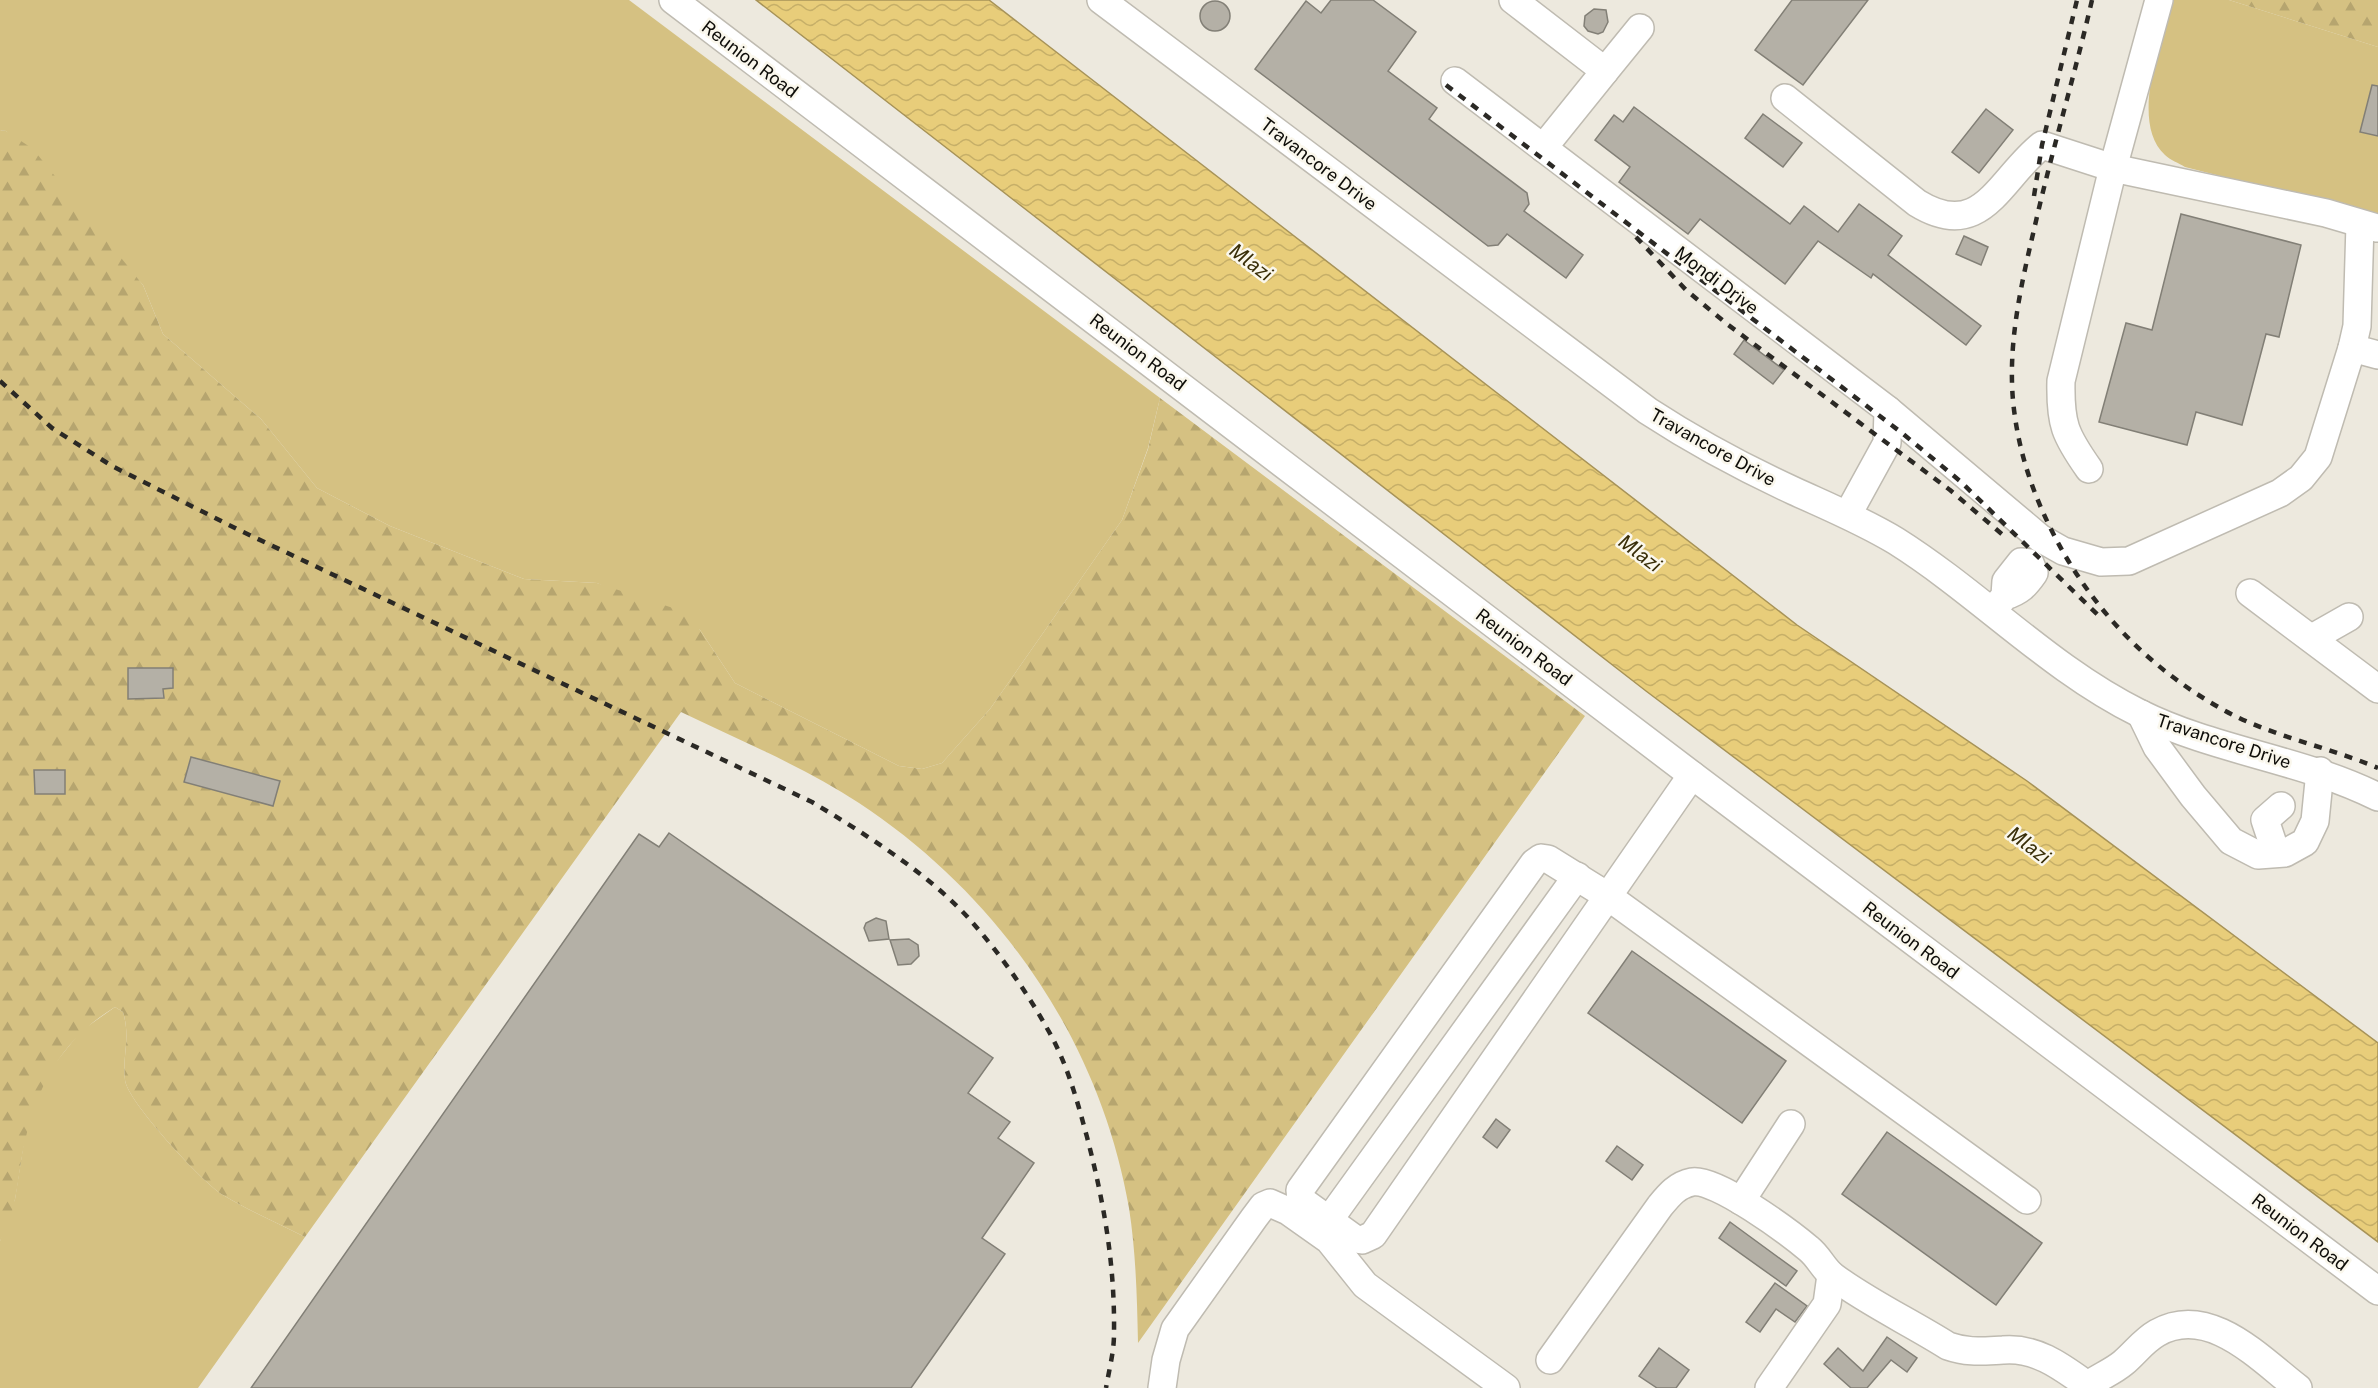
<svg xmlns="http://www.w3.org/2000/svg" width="2378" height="1388" font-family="'Public Sans',sans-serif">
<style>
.green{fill:#d5c182}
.forest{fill:url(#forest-firs)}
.water{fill:url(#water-waves);stroke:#a79358;stroke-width:1.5}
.building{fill:#b4b0a6;stroke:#827f76;stroke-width:1.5}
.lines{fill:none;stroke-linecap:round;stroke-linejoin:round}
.minor-casing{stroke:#bfbbb1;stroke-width:30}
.minor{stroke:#fff;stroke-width:27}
.rail{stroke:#2b2925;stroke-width:4.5;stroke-dasharray:8 8;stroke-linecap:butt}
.labels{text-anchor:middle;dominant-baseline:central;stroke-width:5;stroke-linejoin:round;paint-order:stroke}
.street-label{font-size:18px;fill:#0e0d09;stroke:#faf7ec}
.water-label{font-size:20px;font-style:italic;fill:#392e08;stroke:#faf7ec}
</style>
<defs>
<pattern id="forest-firs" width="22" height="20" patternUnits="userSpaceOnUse" patternTransform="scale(1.5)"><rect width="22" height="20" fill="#d5c182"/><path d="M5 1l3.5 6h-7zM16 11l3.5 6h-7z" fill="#b6a56f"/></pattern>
<pattern id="water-waves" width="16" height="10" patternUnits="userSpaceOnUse" patternTransform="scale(1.5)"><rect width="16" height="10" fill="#e8cd7a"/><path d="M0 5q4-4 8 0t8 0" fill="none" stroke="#c6af68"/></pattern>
</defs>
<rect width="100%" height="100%" fill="#ede9de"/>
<!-- green -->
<g class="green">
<polygon points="0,0 629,0 1160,398 1148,448 1122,520 990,709 942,763 922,769 899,766 735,683 700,630 597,583 524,579 390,526 317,488 261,419 163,334 143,285 6,131 0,130"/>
<path d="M2172 0H2229L2378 47V216L2185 167C2179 163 2170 160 2165 155 2129 122 2162 40 2172 0Z"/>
<path d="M115 1007 123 1012C131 1039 122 1055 125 1080 127 1101 203 1183 223 1195 249 1211 278 1223 305 1237L198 1388H0V1241L15 1199 26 1129 36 1097 52 1067 81 1031Z"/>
</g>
<!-- forest -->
<g class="forest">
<polygon points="2229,0 2378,0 2378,47"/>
<path d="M0 130 6 131 33 149 143 285 163 334 261 419 317 488 390 526 524 579 597 583 676 609 700 630 735 683 899 766 922 769 942 763 990 709 1122 520 1148 449 1160 398 1585 716 1138 1343C1137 1298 1136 1253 1129 1208 1100 1041 1000 896 859 803 804 767 741 741 681 712L305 1237C278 1223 249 1211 223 1195 203 1183 127 1101 125 1080 122 1055 131 1039 123 1012L115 1007C56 1043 32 1096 21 1162 17 1188 14 1219 0 1241Z"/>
</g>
<!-- water -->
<polygon class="water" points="756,0 989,0 1797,625 2027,781 2378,1043 2378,1242 1646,691"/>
<!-- building -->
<g class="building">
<polygon points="1331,0 1373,0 1416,32 1388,71 1437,108 1429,119 1527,193 1529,204 1524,211 1583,255 1566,278 1507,234 1498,245 1488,246 1255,69 1306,1 1321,13"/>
<polygon points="1792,0 1868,0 1803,85 1755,50"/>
<circle cx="1215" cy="16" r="15"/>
<polygon points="1594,9 1606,10 1608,22 1603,32 1598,34 1588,31 1584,26 1585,16"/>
<polygon points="2372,85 2378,86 2378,136 2360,132"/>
<polygon points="1634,107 1790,224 1804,206 1838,232 1859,204 1902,236 1888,255 1981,326 1966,345 1873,274 1871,278 1818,241 1785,284 1700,219 1688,234 1619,182 1630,167 1595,140 1614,115 1623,122"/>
<polygon points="1986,109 2013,130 1979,173 1952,152"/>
<polygon points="1763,114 1802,143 1783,167 1745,138"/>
<polygon points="2181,214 2301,245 2279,337 2266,334 2242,425 2196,412 2187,445 2099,422 2126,323 2152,330"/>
<polygon points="1964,236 1988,247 1981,265 1956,254"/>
<polygon points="1744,340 1784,370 1773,384 1734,354"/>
<polygon points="128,668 173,668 173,688 163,689 164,698 128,699"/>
<polygon points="191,757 280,781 273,806 184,782"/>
<polygon points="34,770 65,770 65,794 35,794"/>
<polygon points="669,833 993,1058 968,1093 1010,1122 998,1138 1034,1163 982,1238 1005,1254 911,1388 251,1388 639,834 659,847"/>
<polygon points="876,918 886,921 889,939 869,941 864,928 866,923"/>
<polygon points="909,939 918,945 919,956 911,964 898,965 890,940"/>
<polygon points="1632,951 1786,1061 1742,1123 1588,1013"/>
<polygon points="1496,1119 1510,1130 1497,1148 1483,1137"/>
<polygon points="1887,1132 2042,1243 1996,1305 1842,1194"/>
<polygon points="1617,1146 1643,1165 1632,1180 1606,1161"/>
<polygon points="1730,1222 1797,1271 1786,1286 1719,1238"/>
<polygon points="1775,1283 1807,1306 1795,1322 1776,1309 1760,1332 1746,1322"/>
<polygon points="1887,1337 1917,1358 1907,1372 1891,1360 1867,1388 1851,1388 1824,1364 1838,1348 1863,1371"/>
<polygon points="1659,1348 1689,1370 1676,1388 1657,1388 1639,1376"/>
</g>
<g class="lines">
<defs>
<g id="minor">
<polyline points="673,0 1692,775 2378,1291"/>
<path d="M1101 0 1648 411C1694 441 1744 468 1794 491 1829 507 1863 521 1896 541 1980 594 2050 669 2139 713 2215 751 2302 759 2378 797"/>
<polyline points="1513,0 1605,71 1543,148"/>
<polyline points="1605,71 1640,28"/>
<polyline points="1455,81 1888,410 1887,443 1848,514"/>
<path d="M1785 98 1917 203C1982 243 1999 179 2042 145L2113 168 2326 213 2377 228"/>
<polyline points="2352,348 2378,355"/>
<polyline points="1888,410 2040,538 2063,551 2101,562 2129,561 2280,493 2301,478 2318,457 2352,348 2357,326 2360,224"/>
<path d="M2089 469C2065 435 2060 424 2061 381L2113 168 2159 0"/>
<polyline points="2250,593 2378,689"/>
<path d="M1992 611 2005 596 2006 581 2021 562 2030 563 2034 573C2025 586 2020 591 2005 596"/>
<polyline points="2312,638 2349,617"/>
<polyline points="2141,714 2157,747 2193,796 2231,841 2258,855 2285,853 2305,842 2315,821 2320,771"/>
<polyline points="1692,775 1373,1235 1362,1240 1355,1239 1301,1200 1300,1190 1534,863 1541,858 1548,859 1606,895 2027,1200"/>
<polyline points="2276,853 2265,820 2281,806"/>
<polyline points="1741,1201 1791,1124"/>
<polyline points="1329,1220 1577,876"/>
<path d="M1550 1360 1660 1206C1669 1195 1677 1185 1692 1182 1715 1177 1790 1233 1809 1249 1819 1257 1824 1270 1834 1277 1869 1303 1910 1322 1948 1346 1968 1353 1982 1351 2003 1350 2036 1347 2062 1367 2087 1385"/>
<polyline points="1162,1388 1166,1360 1175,1329 1254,1218 1263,1206 1270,1203 1288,1211 1329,1240 1365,1285 1506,1388"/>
<polyline points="1769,1388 1827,1304 1831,1275"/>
<path d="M2084 1388C2096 1378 2111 1373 2123 1363 2135 1353 2143 1341 2157 1333 2209 1303 2260 1359 2298 1388"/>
</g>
</defs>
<!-- minor casing -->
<use href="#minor" class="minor-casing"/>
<!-- minor -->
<use href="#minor" class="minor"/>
<!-- rail -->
<g class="rail">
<path d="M2092 0C2075 74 2053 147 2036 221 2021 285 2005 351 2015 417 2022 467 2041 514 2066 557 2104 621 2155 671 2220 708 2269 736 2326 746 2378 768"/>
<polyline points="1446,85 1902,433 1960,481 2098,615"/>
<polyline points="2034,196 2042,145 2077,0"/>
<polyline points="1636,237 1686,290 1727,324 1950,490 2003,535"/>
<path d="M0 381 52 428 112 466 239 530 812 802C865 834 931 875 972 922 1000 954 1027 992 1048 1030 1067 1063 1077 1100 1087 1137 1104 1203 1115 1264 1114 1334 1114 1352 1109 1370 1106 1388"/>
</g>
</g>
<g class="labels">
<!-- street labels -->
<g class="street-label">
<text transform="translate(750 59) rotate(37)">Reunion Road</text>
<text transform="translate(1319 164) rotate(37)">Travancore Drive</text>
<text transform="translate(1717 280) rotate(37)">Mondi Drive</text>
<text transform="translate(1138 352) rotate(37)">Reunion Road</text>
<text transform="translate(1713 447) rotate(29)">Travancore Drive</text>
<text transform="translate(1524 647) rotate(37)">Reunion Road</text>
<text transform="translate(2224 741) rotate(18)">Travancore Drive</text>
<text transform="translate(1911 940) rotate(37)">Reunion Road</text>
<text transform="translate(2300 1232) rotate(37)">Reunion Road</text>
</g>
<!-- water labels -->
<g class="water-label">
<text transform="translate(1251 262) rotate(37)">Mlazi</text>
<text transform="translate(1640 553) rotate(37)">Mlazi</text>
<text transform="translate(2029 845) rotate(37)">Mlazi</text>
</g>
</g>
</svg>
